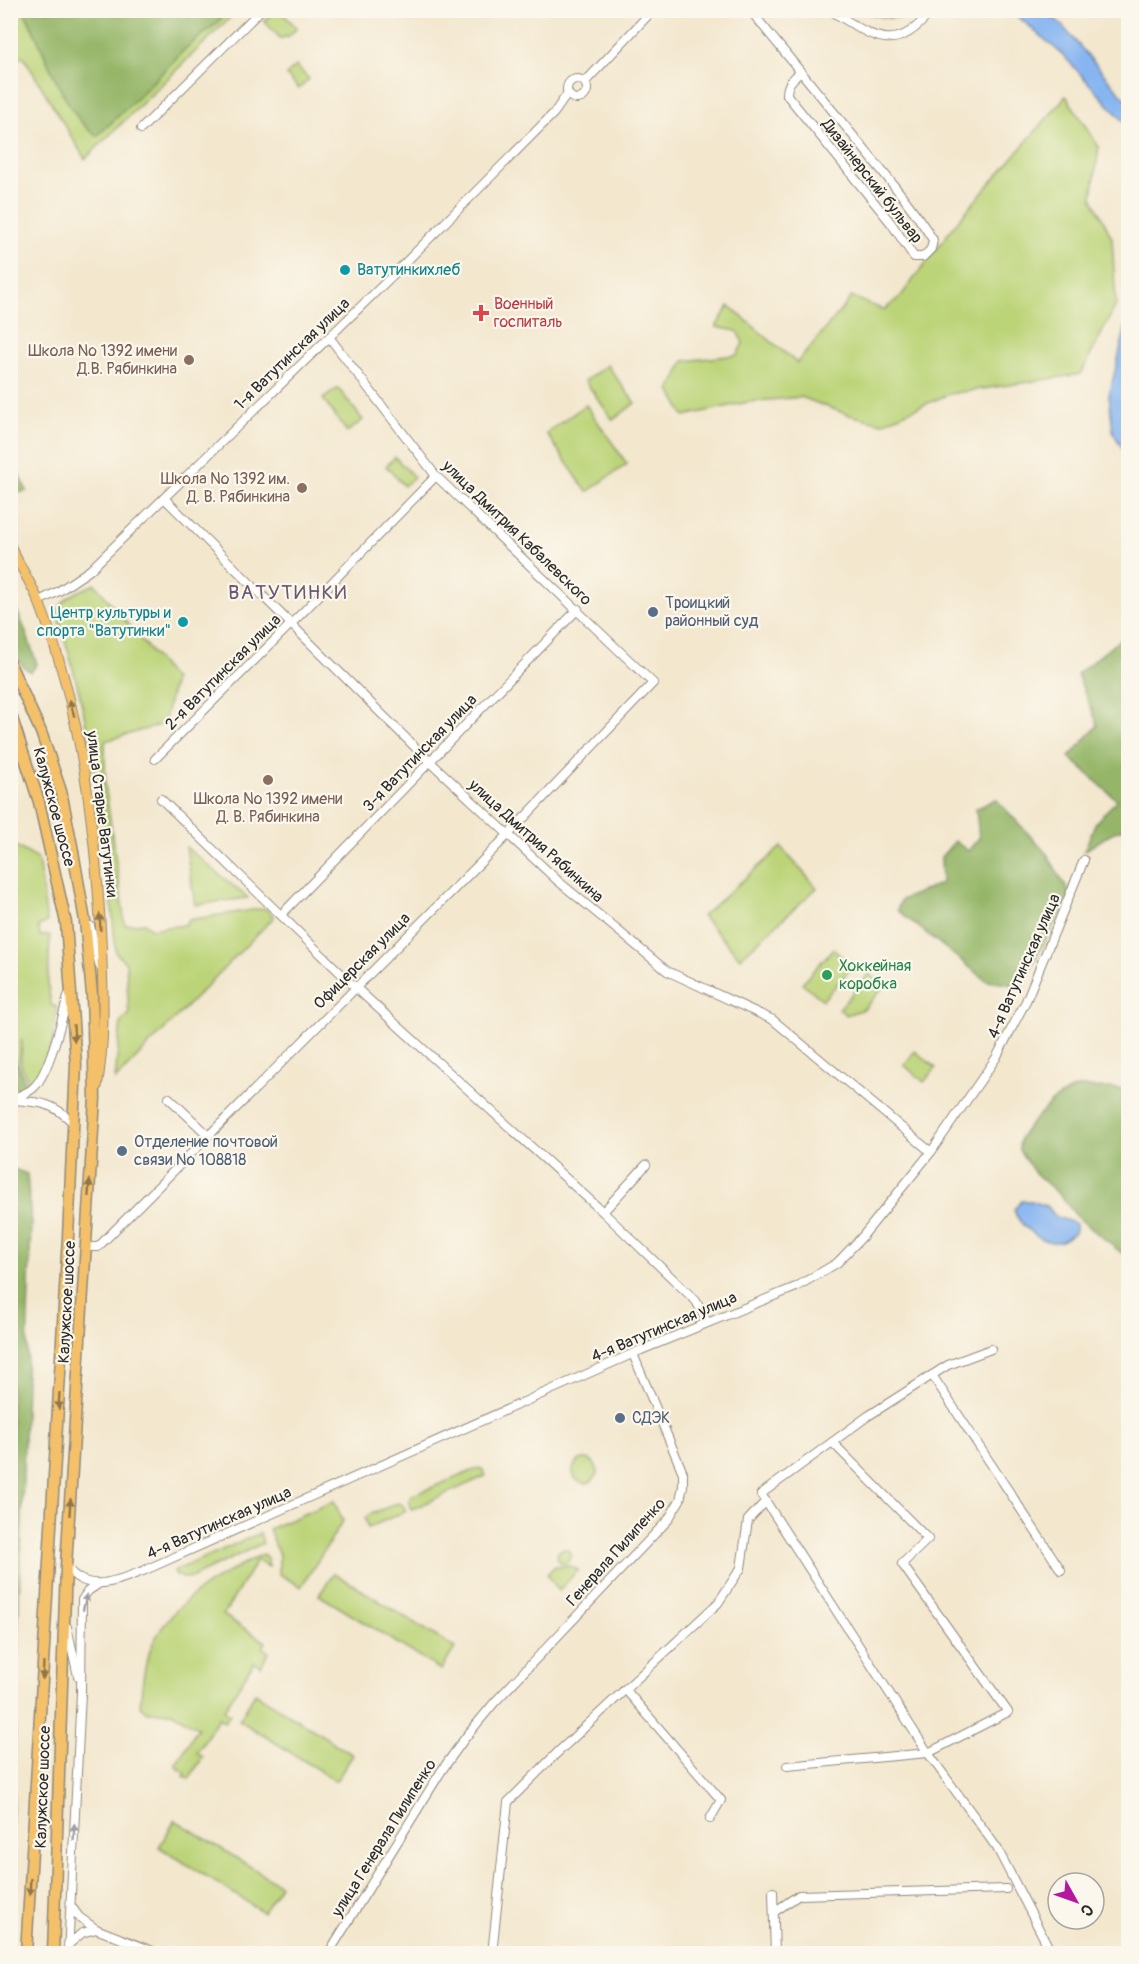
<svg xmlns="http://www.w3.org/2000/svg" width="1139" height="1964" font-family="Pangolin,sans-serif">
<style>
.green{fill:#bcd478;stroke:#748052;stroke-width:1.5}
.forest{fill:#95b668;stroke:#60704a;stroke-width:1.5}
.water{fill:#86b5f1;stroke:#58708e;stroke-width:1.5}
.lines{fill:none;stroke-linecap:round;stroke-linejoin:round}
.river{stroke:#86b5f1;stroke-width:14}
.minor-casing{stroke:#8f897c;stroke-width:10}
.major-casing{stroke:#8f897c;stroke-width:11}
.highway-casing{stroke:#8f897c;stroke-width:13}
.minor{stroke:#fff;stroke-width:8}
.major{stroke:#f4c16a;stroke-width:9}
.highway{stroke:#f4c16a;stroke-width:10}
.oneway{fill:#90764a}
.oneway2{fill:#a0a0a0}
.culture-dot{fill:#0f9aa8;stroke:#fbf7ec;stroke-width:2}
.health-dot{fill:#e0444e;stroke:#fbf7ec;stroke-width:2}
.education-dot{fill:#8d6e63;stroke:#fbf7ec;stroke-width:2}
.service-dot{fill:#5c6f8a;stroke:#fbf7ec;stroke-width:2}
.leisure-dot{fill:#2e9e5b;stroke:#fbf7ec;stroke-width:2}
.labels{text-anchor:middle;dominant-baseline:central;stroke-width:4.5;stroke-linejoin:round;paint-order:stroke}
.street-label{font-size:16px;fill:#2b2b2b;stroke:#fbf7ec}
.culture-label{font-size:16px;fill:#0d838f;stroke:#fbf7ec;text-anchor:start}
.health-label{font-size:16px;fill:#be3a42;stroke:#fbf7ec;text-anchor:start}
.education-label{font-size:16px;fill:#785e54;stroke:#fbf7ec;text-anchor:end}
.service-label{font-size:16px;fill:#4e5e75;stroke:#fbf7ec;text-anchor:start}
.leisure-label{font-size:16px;fill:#27864d;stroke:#fbf7ec;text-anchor:start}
.quarter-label{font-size:20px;letter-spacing:1.5px;fill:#6a5970;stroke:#fbf7ec}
</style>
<rect width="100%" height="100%" fill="#fbf7ec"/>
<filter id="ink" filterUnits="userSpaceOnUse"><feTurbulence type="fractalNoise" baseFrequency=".0167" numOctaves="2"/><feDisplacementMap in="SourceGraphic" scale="12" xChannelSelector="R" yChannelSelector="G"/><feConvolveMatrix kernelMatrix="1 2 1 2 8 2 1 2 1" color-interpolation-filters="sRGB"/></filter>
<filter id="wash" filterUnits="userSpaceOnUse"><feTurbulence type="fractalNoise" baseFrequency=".008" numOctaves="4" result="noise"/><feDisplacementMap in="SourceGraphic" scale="24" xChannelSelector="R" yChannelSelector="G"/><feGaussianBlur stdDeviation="1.35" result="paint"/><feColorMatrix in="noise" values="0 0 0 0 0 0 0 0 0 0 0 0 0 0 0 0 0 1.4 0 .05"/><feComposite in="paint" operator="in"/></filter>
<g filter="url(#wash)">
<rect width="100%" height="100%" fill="#f3e7ce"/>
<!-- green -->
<g class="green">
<polygon points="275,10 280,11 297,28 287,38 285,36 281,39 264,21"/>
<path d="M11 11H24L71 108 97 135C127 109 155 80 183 51 196 37 217 28 226 11H237L85 159 23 56 11 64Z"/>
<polygon points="296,66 309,79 299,89 286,75"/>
<polygon points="1066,96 1099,147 1092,197 1112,238 1116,305 1081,374 949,394 882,423 849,415 801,397 748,402 684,416 670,390 684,361 737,355 743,343 737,331 716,327 729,306 797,363 852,297 884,310 901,296 956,223"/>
<polygon points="607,365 635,403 613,420 585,381"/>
<polygon points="338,388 363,420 347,432 323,399"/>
<polygon points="586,405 627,464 587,492 546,433"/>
<polygon points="395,457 414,477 404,486 386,466"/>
<path d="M95 584 174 680 164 724 105 741V785L125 925 144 923 152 929 185 925 188 920 265 908 274 917 115 1080 121 1021 129 1015 126 963 116 953C106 840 94 726 58 618 58 597 78 592 95 584Z"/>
<path d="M10 843 38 859 47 922 38 926 40 936 50 935 48 986 51 1005 57 1007C53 1034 54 1068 30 1086L21 1065 22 1039 18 1065 11 1063Z"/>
<polygon points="186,847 248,898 195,905"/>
<polygon points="781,847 817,888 740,958 702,916"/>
<polygon points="833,949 852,967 823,1000 802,983"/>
<polygon points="869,974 884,986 864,1009 846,1015 839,1009"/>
<polygon points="915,1051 936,1068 924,1082 904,1065"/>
<circle cx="585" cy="1471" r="12"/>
<polygon points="479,1468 483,1470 486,1476 412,1509 409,1501 411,1496"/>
<polygon points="334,1501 343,1521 301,1587 279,1574 279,1555 269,1529"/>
<polygon points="398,1503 403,1505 406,1511 368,1528 365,1519 368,1515"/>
<polygon points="260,1533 263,1543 193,1577 183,1578 176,1575 174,1571"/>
<circle cx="564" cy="1556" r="7"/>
<path d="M263 1554 267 1558 269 1567 257 1560 223 1615 266 1642 263 1648 269 1652 261 1666 254 1662 224 1710 230 1714 225 1722 218 1718 197 1753 203 1757 189 1779 184 1776 186 1773 176 1767V1764L198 1728 172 1712H147L140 1706C142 1685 144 1662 153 1643 175 1598 221 1575 263 1554Z"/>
<polygon points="555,1566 569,1566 578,1570 559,1591 547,1574"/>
<polygon points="334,1573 455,1648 441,1670 319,1595"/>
<polygon points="255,1693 353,1755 336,1781 239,1720"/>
<polygon points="175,1820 280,1885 263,1912 159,1847"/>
</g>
<!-- forest -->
<g class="forest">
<path d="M24 11H226C217 28 196 37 183 51 155 80 127 109 97 136 64 116 43 45 24 11Z"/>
<polygon points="858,11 910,10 910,11 905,17 888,18"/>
<polygon points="1128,378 1128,429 1119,409"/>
<polygon points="10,458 11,458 27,491 11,494"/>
<path d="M11 596 25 630 37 664 31 672C5 658 10 622 11 596Z"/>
<polygon points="1128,633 1128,827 1112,833 1084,851 1096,822 1117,800 1069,757 1098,725 1077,674"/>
<polygon points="996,799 1047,854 1070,894 1022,986 987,981 897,910 901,900 942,883 941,857 955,841 968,851 979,838 976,809"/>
<polygon points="11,1063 18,1065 27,1088 11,1088"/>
<polygon points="1084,1087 1128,1089 1128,1258 1077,1217 1061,1196 1034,1172 1019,1150 1020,1138 1027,1128 1051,1102 1072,1089"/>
<polygon points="11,1168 27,1174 31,1223 11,1855"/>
</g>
<!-- water -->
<g class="water">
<polygon points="1011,11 1042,11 1059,22 1128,102 1128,126 1062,54"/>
<polygon points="1128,318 1128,378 1119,409 1128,429 1128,458 1113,432 1109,395"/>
<path d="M1022 1201H1032L1048 1207 1056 1217 1075 1223V1232C1070 1236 1065 1241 1058 1242 1042 1245 1017 1224 1014 1209Z"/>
</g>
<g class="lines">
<!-- river -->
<polyline class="river" points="1117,388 1125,430 1128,433"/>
</g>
</g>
<g filter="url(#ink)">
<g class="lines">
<defs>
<g id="minor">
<path d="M750 10C785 53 820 95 855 138 882 171 910 203 933 240L931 249 923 257H914L891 223 787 95C787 84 792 79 801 72"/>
<path d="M830 10C872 36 895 58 932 10"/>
<circle cx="577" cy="89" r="10"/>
<polyline points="585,82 653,10"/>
<polyline points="141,129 261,10"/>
<polyline points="164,498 424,756 558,881 667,971 773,1020 931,1152"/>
<polyline points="39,601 59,591 90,570 390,278 554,113 568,93"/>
<polyline points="155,759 305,610 436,476"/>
<polyline points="161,799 355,987 603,1212 696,1301 707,1322"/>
<polyline points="281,915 578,609"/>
<polyline points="90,926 100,967"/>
<polyline points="169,1098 208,1135"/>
<path d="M10 1099C18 1096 26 1094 32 1089 49 1076 62 1018 68 996"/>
<path d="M12 1100C39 1102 54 1102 74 1124"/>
<polyline points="603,1212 646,1165"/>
<polyline points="85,1247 98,1247 503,840 653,683 436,476 329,337"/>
<polyline points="932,1375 1061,1570"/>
<polyline points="832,1442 928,1539 902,1564 1008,1712 928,1753 761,1494 868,1416 948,1365 991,1349"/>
<path d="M66 1566C86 1595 116 1581 143 1571L641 1350 796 1287 837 1263 862 1237 931 1152 996 1058 1026 1001 1084 860"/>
<polyline points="67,1627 78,1676"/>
<polyline points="625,1689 721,1800 710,1819"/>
<polyline points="787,1766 928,1753 997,1848 1052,1954"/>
<polyline points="773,1892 775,1954"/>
<polyline points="71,1906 79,1917 96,1929"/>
<polyline points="774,1912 799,1895 1006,1889"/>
<polyline points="68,1945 82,1933 96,1929 160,1954"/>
<polyline points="68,1954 81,1693 82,1600 88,1591 97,1585"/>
<polyline points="328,1954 442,1770 465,1738 494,1703 668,1520 680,1500 683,1486 683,1473 633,1354"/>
<polyline points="492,1954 508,1802 557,1753 718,1603 741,1568 748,1520 766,1501"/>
</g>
<path id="major" d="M10 545C19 565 31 583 39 602 81 709 95 824 101 937 103 987 106 1037 97 1087"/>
<g id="highway">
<polyline points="10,664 41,732 61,791 73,851 85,921 92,995 95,1098 66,1566 53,1954"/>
<polyline points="10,712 39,802 66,923 76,1065 68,1237 26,1954"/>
</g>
</defs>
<!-- minor casing -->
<use href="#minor" class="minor-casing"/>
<!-- major casing -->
<use href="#major" class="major-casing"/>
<!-- highway casing -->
<use href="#highway" class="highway-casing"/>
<!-- minor -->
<use href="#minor" class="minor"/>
<!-- major -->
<use href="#major" class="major"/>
<!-- highway -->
<use href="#highway" class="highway"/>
</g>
<!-- one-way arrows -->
<defs><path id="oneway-solid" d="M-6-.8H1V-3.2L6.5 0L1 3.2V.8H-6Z" transform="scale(1.5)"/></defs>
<g class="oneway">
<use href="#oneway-solid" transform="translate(72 708) rotate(-105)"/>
<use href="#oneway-solid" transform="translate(100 922) rotate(-93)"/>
<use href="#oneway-solid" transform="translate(74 1033) rotate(86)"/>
<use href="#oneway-solid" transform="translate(89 1188) rotate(-86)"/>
<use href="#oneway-solid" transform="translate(59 1401) rotate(93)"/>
<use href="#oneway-solid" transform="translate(70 1507) rotate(-86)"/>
<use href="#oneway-solid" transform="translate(43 1671) rotate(93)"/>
<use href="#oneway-solid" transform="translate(30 1887) rotate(93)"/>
</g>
<g class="oneway2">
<use href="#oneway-solid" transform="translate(85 1602) rotate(-76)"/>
<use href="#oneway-solid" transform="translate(74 1832) rotate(-87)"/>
</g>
</g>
<!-- markers -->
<g class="culture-dot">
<circle cx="345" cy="270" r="6"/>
<circle cx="183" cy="622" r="6"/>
</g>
<path class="health-dot" d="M478 304h6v6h6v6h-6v6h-6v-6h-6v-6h6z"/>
<g class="education-dot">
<circle cx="189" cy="360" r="6"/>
<circle cx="302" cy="488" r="6"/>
<circle cx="268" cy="780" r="6"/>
</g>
<g class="service-dot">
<circle cx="653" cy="612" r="6"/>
<circle cx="122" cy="1151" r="6"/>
<circle cx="620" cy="1418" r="6"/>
</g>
<circle class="leisure-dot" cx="827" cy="975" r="6"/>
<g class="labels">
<!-- street labels -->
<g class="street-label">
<text transform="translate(872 181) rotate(52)">Дизайнерский бульвар</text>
<text transform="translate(292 354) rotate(-44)">1-я Ватутинская улица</text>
<text transform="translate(517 533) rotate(44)">улица Дмитрия Кабалевского</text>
<text transform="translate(223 672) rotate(-45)">2-я Ватутинская улица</text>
<text transform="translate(420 753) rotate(-46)">3-я Ватутинская улица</text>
<text transform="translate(54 807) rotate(75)">Калужское шоссе</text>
<text transform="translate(102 814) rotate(83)">улица Старые Ватутинки</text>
<text transform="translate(536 841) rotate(42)">улица Дмитрия Рябинкина</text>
<text transform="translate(362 961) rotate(-45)">Офицерская улица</text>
<text transform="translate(1024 966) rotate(-66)">4-я Ватутинская улица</text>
<text transform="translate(67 1302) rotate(-87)">Калужское шоссе</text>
<text transform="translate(664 1327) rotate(-23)">4-я Ватутинская улица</text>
<text transform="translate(219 1523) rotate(-24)">4-я Ватутинская улица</text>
<text transform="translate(616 1552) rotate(-48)">Генерала Пилипенко</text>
<text transform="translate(43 1787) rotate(-88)">Калужское шоссе</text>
<text transform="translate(384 1838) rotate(-58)">улица Генерала Пилипенко</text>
</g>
<!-- culture labels -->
<g class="culture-label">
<text x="357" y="270">Ватутинкихлеб</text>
<text x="171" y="613" text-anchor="end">Центр культуры и<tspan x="171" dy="18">спорта "Ватутинки"</tspan></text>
</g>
<!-- health labels -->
<g class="health-label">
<text x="494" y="304">Военный<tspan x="494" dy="18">госпиталь</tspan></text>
</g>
<!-- education labels -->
<g class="education-label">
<text x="177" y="351">Школа № 1392 имени<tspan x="177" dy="18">Д.В. Рябинкина</tspan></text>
<text x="290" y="479">Школа № 1392 им.<tspan x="290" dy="18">Д. В. Рябинкина</tspan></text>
<text x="268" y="799" text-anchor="middle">Школа № 1392 имени<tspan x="268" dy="18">Д. В. Рябинкина</tspan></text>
</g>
<!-- service labels -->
<g class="service-label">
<text x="665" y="603">Троицкий<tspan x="665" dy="18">районный суд</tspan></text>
<text x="134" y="1142">Отделение почтовой<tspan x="134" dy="18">связи № 108818</tspan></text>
<text x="632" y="1418">СДЭК</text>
</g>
<!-- leisure labels -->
<g class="leisure-label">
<text x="839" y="966">Хоккейная<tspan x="839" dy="18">коробка</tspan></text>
</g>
<!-- quarter labels -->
<g class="quarter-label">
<text x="288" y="592">ВАТУТИНКИ</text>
</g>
</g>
<!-- margin -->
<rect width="1139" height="1964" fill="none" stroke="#fbf7ec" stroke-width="36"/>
<!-- north arrow -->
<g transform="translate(1076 1901) rotate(130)"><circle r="28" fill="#fbf7ec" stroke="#a8a59f" stroke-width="1.5"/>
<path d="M0-4.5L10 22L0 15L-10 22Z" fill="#b5179e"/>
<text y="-9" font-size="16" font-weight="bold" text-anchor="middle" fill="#2b2b2b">С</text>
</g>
</svg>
